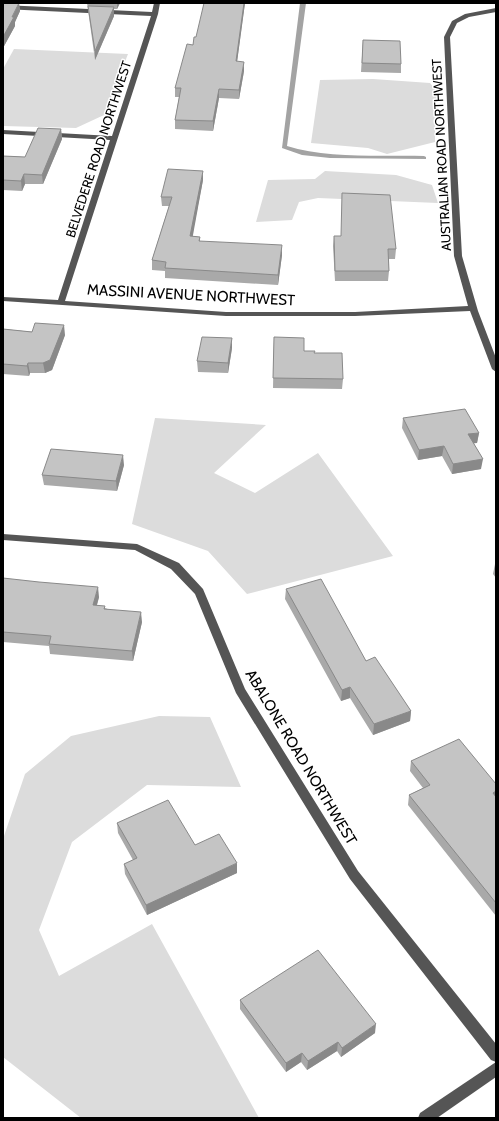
<svg xmlns="http://www.w3.org/2000/svg" width="499" height="1121" font-family="Cabin,sans-serif">
<style>
.green{fill:#dcdcdc}
.lines{fill:none;stroke-linecap:round;stroke-linejoin:round}
.stream{fill:#a3a3a3;fill-rule:evenodd}
.minor{fill:#555;fill-rule:evenodd}
.wall{fill:#a9a9a9}
.shaded-wall{fill:#898989}
.building{fill:#c4c4c4;stroke:#898989}
.labels{text-anchor:middle;dominant-baseline:central;stroke-width:3;stroke-linejoin:round;paint-order:stroke}
.far-street-label{font-size:13px;fill:#000;stroke:#fff}
.street-label{font-size:15px;fill:#000;stroke:#fff}
</style>
<rect width="100%" height="100%" fill="#fff"/>
<!-- green -->
<g class="green">
<polygon points="14,49 128,54 104,115 76,128 3,126 3,69"/>
<polygon points="373,79 430,83 440,95 435,104 435,142 387,154 368,148 311,143 320,80"/>
<polygon points="325,171 396,175 432,185 438,203 318,198 299,202 292,220 256,222 268,180 315,179"/>
<polygon points="155,418 266,425 214,473 255,493 318,453 393,556 247,594 208,551 132,524"/>
<polygon points="159,716 210,717 241,787 147,785 72,842 39,930 59,976 152,924 259,1118 81,1118 3,1057 3,839 25,774 71,736"/>
</g>
<g class="lines">
<!-- stream -->
<path class="stream" d="M300 3H306L287 146C327 159 382 155 424 156L426 157V159L330 158 302 155 282 148Z"/>
<!-- minor -->
<g class="minor">
<polygon points="154,3 160,3 158,14 65,301 226,312 355,312 468,306 454,256 444,37 452,21 465,14 496,8 496,12 469,17 457,23 450,37 462,256 478,311 496,358 496,372 492,369 470,311 355,316 226,316 3,301 3,297 58,300 110,140 3,134 3,130 112,136 151,16 3,9 3,5 152,12"/>
<polygon points="3,534 137,544 179,563 203,589 245,689 358,871 496,1044 496,1062 491,1060 350,879 236,693 195,594 171,569 135,550 3,540"/>
<polygon points="496,1062 496,1077 437,1118 418,1118 420,1113"/>
</g>
</g>
<!-- wall -->
<g class="wall">
<polygon points="3,3 24,3 23,4 19,4 20,11 15,22 15,26 3,48"/>
<polygon points="87,3 120,3 117,9 114,9 114,16 95,60"/>
<polygon points="245,3 237,61 244,71 239,99 219,98 213,131 175,129 175,120 179,97 175,97 175,88 196,37"/>
<polygon points="363,40 401,64 401,73 361,72"/>
<polygon points="61,129 62,139 43,184 25,184 22,191 3,190 3,156 25,157"/>
<polygon points="203,180 192,236 200,237 200,241 282,255 278,285 165,278 165,271 152,270 152,260 169,206 162,206 161,197"/>
<polygon points="334,236 396,249 395,259 389,259 389,271 388,281 335,281 333,246"/>
<polygon points="3,329 65,335 52,370 45,373 30,373 29,376 3,374"/>
<polygon points="274,337 304,351 314,353 343,379 342,389 273,388"/>
<polygon points="232,348 228,373 198,372 197,361"/>
<polygon points="403,418 479,433 477,443 474,443 481,469 452,474 442,456 418,460 402,428"/>
<polygon points="124,465 117,491 44,485 42,475"/>
<polygon points="495,564 496,564 496,578 493,574"/>
<polygon points="3,578 99,597 97,605 142,622 133,661 50,654 49,646 3,642"/>
<polygon points="286,589 366,661 411,711 410,721 373,735 350,698 341,701 285,599"/>
<polygon points="411,761 496,784 496,916 408,805 409,795 423,788 410,771"/>
<polygon points="117,823 195,845 237,873 147,915 125,874 124,864 133,860 118,833"/>
<polygon points="240,1000 375,1033 341,1057 337,1051 307,1070 301,1062 286,1072 240,1009"/>
</g>
<!-- shaded-wall -->
<g class="shaded-wall">
<polygon points="19,3 20,11 15,22 15,26 3,48 3,37"/>
<polygon points="117,3 120,3 117,9"/>
<polygon points="244,3 245,3 236,70 236,61"/>
<polygon points="114,7 114,16 95,60 95,51"/>
<polygon points="244,62 244,71 239,99 239,90"/>
<polygon points="219,89 219,98 213,131 213,121"/>
<polygon points="61,129 62,139 43,184 42,175"/>
<polygon points="203,171 203,180 191,246 190,236"/>
<polygon points="24,174 25,184 22,191 21,181"/>
<polygon points="282,245 282,255 278,285 278,275"/>
<polygon points="64,325 65,335 52,370 45,373 43,363"/>
<polygon points="232,338 232,348 228,373 228,363"/>
<polygon points="28,363 30,373 29,376 27,366"/>
<polygon points="479,433 477,443 467,444 468,434"/>
<polygon points="444,446 442,456 418,460 419,450"/>
<polygon points="123,455 124,465 117,491 116,481"/>
<polygon points="483,459 481,469 452,474 453,464"/>
<polygon points="98,587 99,597 94,615 93,605"/>
<polygon points="141,612 142,622 133,661 132,651"/>
<polygon points="350,687 350,698 341,701 342,690"/>
<polygon points="411,711 410,721 373,735 374,724"/>
<polygon points="496,791 496,800 493,793"/>
<polygon points="237,863 237,873 147,915 146,905"/>
<polygon points="376,1024 375,1033 341,1057 342,1048"/>
<polygon points="338,1042 337,1051 307,1070 308,1061"/>
<polygon points="302,1053 301,1062 286,1072 286,1063"/>
</g>
<!-- building -->
<g class="building">
<polygon points="3,3 19,3 12,17 14,17 3,37"/>
<polygon points="204,3 244,3 236,61 244,62 239,90 219,89 213,121 175,120 181,88 175,88 187,44 193,45 194,37 196,37"/>
<polygon points="88,6 114,7 95,51"/>
<polygon points="363,40 400,41 401,64 362,63"/>
<polygon points="38,128 61,129 42,175 24,174 21,181 3,180 3,156 25,157"/>
<polygon points="168,169 203,171 190,236 200,237 199,241 282,245 278,275 165,268 166,262 152,260 172,197 161,197"/>
<polygon points="342,193 390,195 396,249 388,249 389,271 335,271 334,236 341,236"/>
<polygon points="35,323 64,325 50,360 43,363 28,363 27,366 3,364 3,329 32,332"/>
<polygon points="202,337 232,338 228,363 197,361"/>
<polygon points="274,337 304,338 304,351 315,351 314,353 342,353 343,379 273,378"/>
<polygon points="465,409 479,433 468,434 483,459 453,464 444,446 419,450 403,418"/>
<polygon points="51,449 123,455 116,481 42,475"/>
<polygon points="3,578 39,582 98,587 93,605 105,606 104,609 141,612 132,651 49,644 51,636 3,632"/>
<polygon points="321,579 366,661 375,657 411,711 374,724 350,687 342,690 286,589"/>
<polygon points="459,739 496,784 496,791 493,793 496,797 496,903 409,795 430,785 411,761"/>
<polygon points="168,800 195,845 219,834 237,863 146,905 124,864 137,858 117,823"/>
<polygon points="318,950 376,1024 342,1048 338,1042 308,1061 302,1053 286,1063 240,1000"/>
</g>
<g class="labels">
<!-- far-street labels -->
<g class="far-street-label">
<text transform="translate(98 149) rotate(-72)">BELVEDERE ROAD NORTHWEST</text>
<text transform="translate(441 155) rotate(-93)">AUSTRALIAN ROAD NORTHWEST</text>
</g>
<!-- street labels -->
<g class="street-label">
<text transform="translate(191 295) rotate(3)">MASSINI AVENUE NORTHWEST</text>
<text transform="translate(301 757) rotate(59)">ABALONE ROAD NORTHWEST</text>
</g>
</g>
<!-- border -->
<rect width="499" height="1121" fill="none" stroke="#000000" stroke-width="8"/>
</svg>
